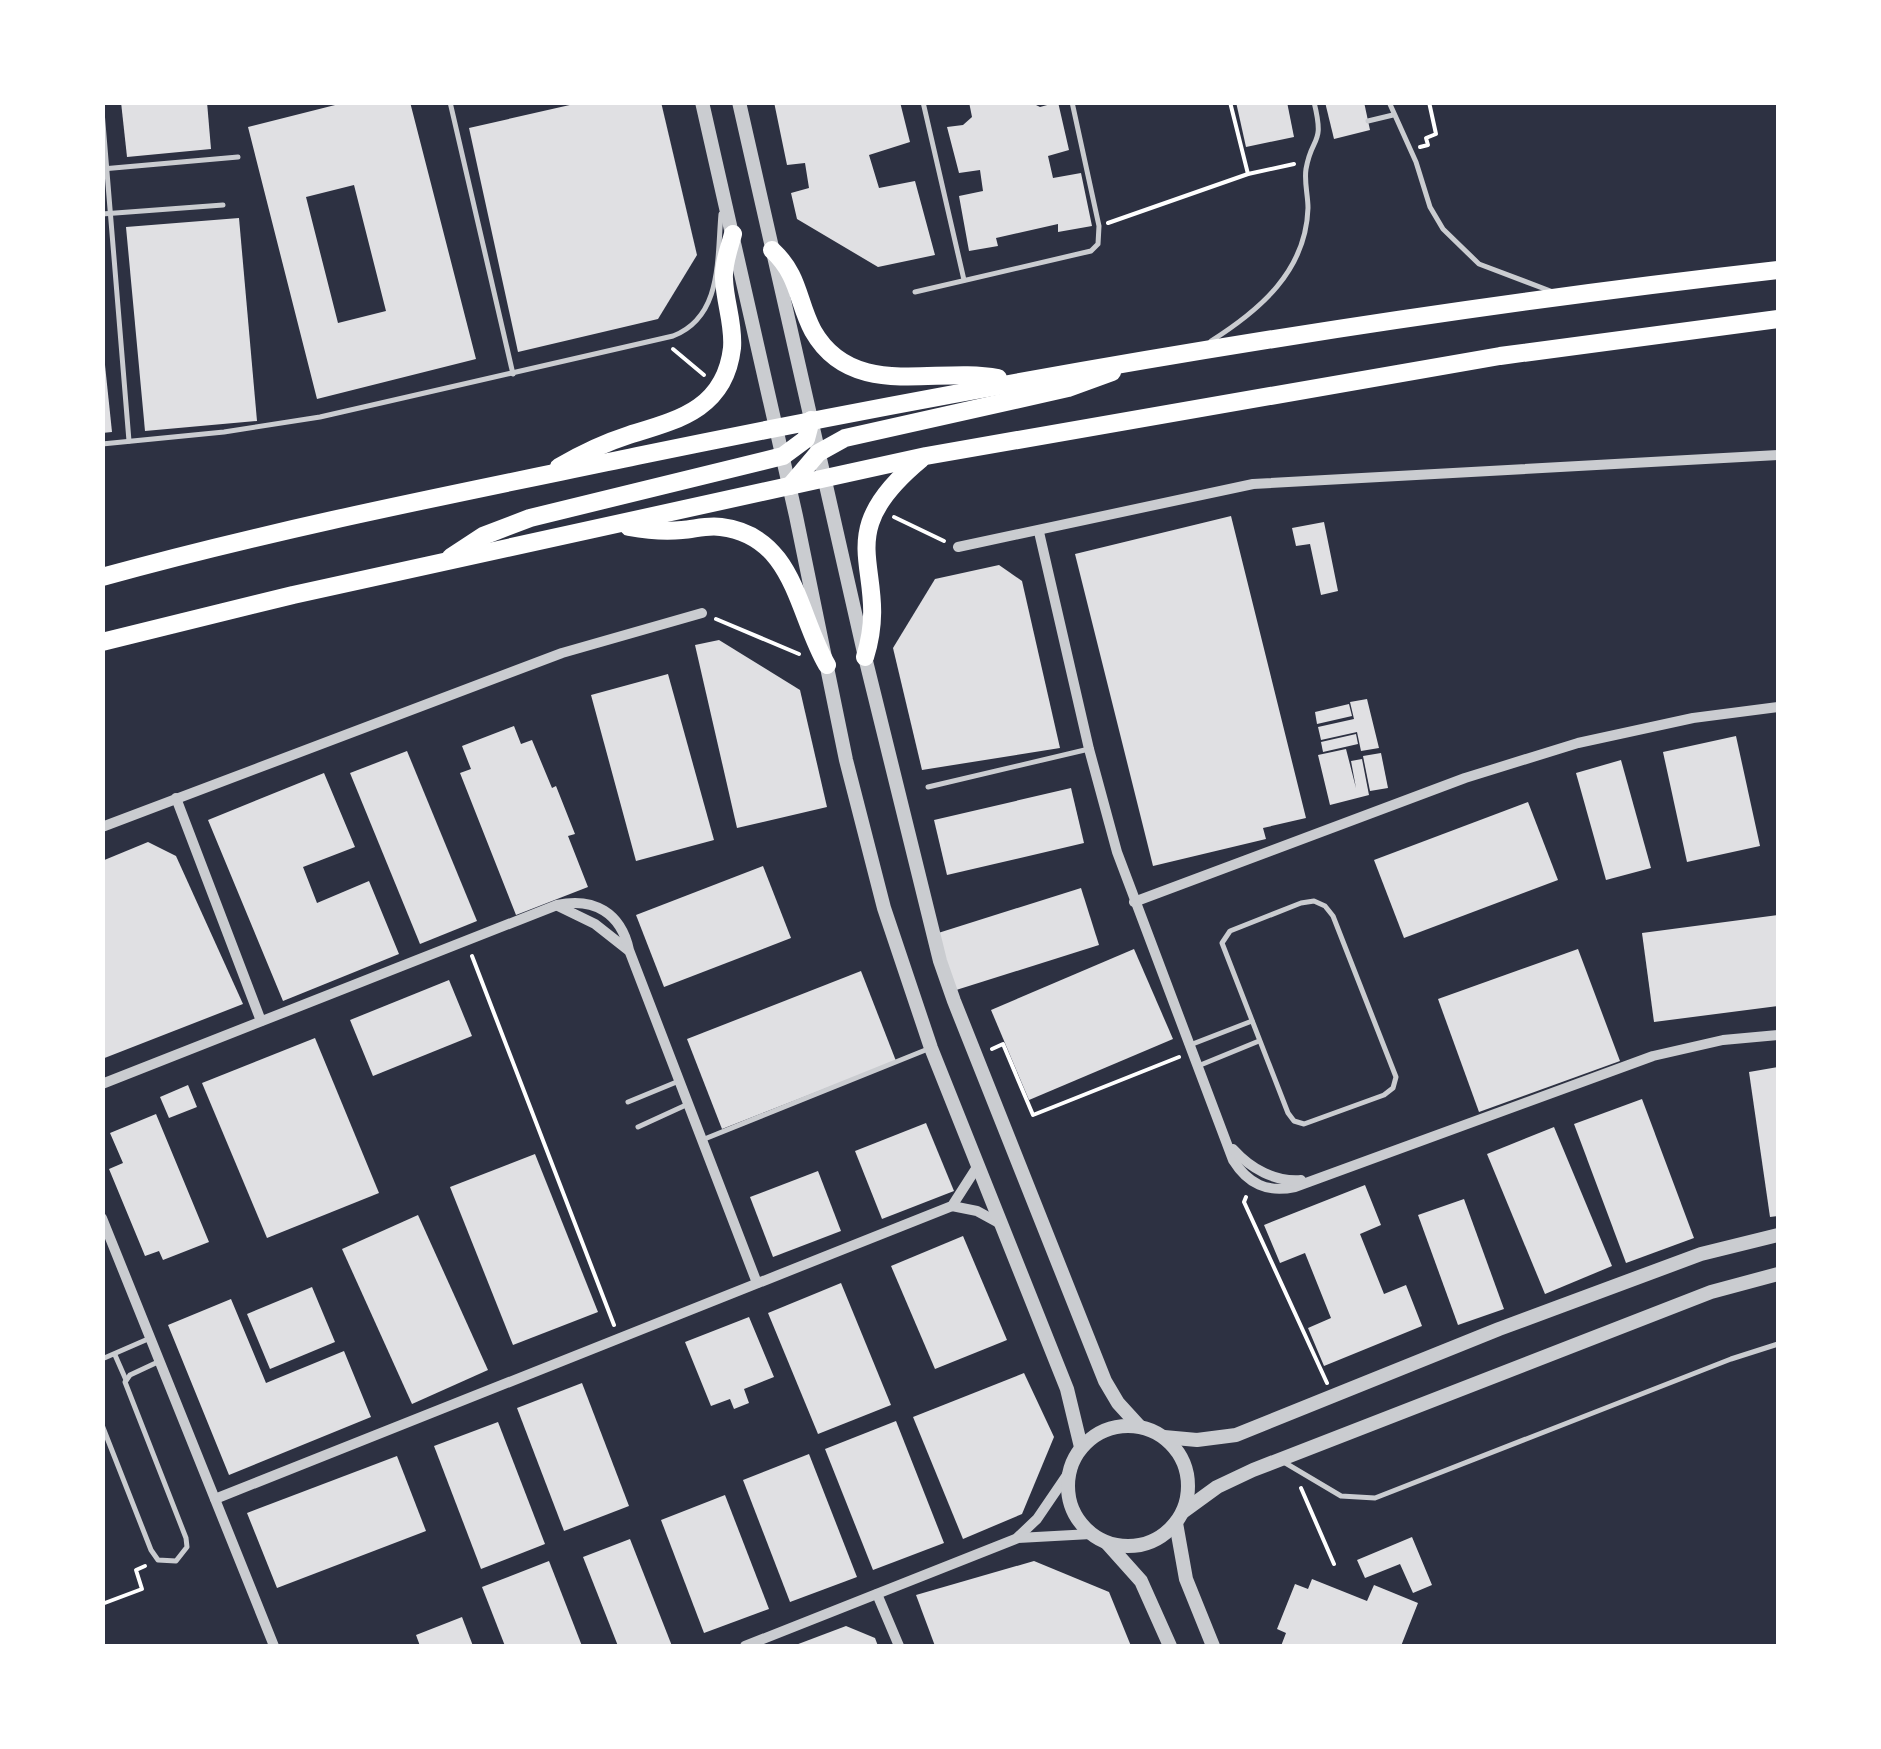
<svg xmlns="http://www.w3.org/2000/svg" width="1881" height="1749" viewBox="0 0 1881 1749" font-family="Cabin,sans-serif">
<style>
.building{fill:#e0e0e3;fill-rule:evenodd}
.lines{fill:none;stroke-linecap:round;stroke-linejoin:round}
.path{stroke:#fff;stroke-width:4}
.service{stroke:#caccd0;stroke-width:5}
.minor{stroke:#caccd0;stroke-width:10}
.tertiary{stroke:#caccd0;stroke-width:14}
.primary{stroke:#fff;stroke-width:18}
</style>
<rect width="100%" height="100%" fill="#2d3142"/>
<!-- building -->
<g class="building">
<polygon points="121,102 207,102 211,149 127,157"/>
<path d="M347 102H410L476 359 317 399 248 127ZM354 185 386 311 338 323 306 197Z"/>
<polygon points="583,102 661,102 697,255 658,319 518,352 469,128"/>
<polygon points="774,102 900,102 910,142 869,155 879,188 915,181 935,255 878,267 797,219 791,193 809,188 805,163 787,165"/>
<polygon points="969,102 1030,102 1040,107 1058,102 1069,150 1048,156 1053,178 1081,173 1092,226 1058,232 1058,224 996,238 998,246 969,251 959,196 983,191 980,170 959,173 947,127 963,125 972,117"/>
<polygon points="1236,102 1287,102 1294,137 1246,147"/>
<polygon points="1325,102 1364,102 1370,130 1334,139"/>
<polygon points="239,218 257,421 145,431 126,227"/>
<polygon points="102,365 105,365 112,432 102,433"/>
<polygon points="1231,516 1306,818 1263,828 1266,839 1153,866 1075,554"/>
<polygon points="1324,522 1338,591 1321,595 1310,544 1296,546 1292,528"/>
<polygon points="999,565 1022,581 1060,748 922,770 893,648 935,579"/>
<polygon points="719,640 800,690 827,807 737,828 695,645"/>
<polygon points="668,674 714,840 636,861 591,695"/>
<polygon points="1367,699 1379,748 1361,751 1357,732 1321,740 1318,727 1354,719 1350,702"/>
<polygon points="1349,704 1352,716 1317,724 1315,712"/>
<polygon points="514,726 521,744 532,740 552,788 556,786 575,834 568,836 588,887 516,915 460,773 471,769 462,746"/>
<polygon points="1356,734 1358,744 1323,752 1321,742"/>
<polygon points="1736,736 1760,846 1687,862 1663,752"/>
<polygon points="1346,749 1356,788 1351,761 1362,759 1369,795 1330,805 1318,755"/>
<polygon points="407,751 477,921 420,944 350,773"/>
<polygon points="1381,753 1388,788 1370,791 1363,756"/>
<polygon points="1621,760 1651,868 1606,880 1576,773"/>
<polygon points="324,773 355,847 303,867 317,903 369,881 399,954 283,1001 208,820"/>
<polygon points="1071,788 1084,843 947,875 934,820"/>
<polygon points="1528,802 1558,880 1404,938 1374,860"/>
<polygon points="148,842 176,856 243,1004 102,1059 102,861"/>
<polygon points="763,866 791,938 664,987 636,915"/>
<polygon points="1081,888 1099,945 953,991 935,934"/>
<polygon points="1778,915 1778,1006 1654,1022 1642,933"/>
<polygon points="1134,949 1173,1039 1029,1100 991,1010"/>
<polygon points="1578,949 1620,1061 1479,1112 1438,999"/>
<polygon points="861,971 896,1061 722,1129 687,1039"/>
<polygon points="449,980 472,1036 373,1076 350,1020"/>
<polygon points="315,1038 379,1193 267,1238 202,1083"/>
<polygon points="1778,1067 1778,1216 1770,1217 1749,1072"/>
<polygon points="188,1085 197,1107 169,1118 160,1097"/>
<polygon points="1642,1099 1694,1238 1626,1263 1574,1124"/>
<polygon points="156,1114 209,1242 163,1260 159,1251 145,1256 109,1169 123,1163 110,1133"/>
<polygon points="926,1123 954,1191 882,1219 855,1151"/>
<polygon points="1554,1127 1612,1266 1545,1294 1487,1154"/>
<polygon points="535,1154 598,1312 513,1345 450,1187"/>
<polygon points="818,1171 841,1231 773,1257 750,1197"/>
<polygon points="1365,1185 1381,1225 1360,1234 1384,1294 1406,1285 1422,1326 1324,1366 1308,1328 1331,1318 1305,1253 1280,1263 1264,1225"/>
<polygon points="1464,1199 1504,1309 1458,1325 1418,1215"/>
<polygon points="418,1215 488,1370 412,1404 342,1249"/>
<polygon points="963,1236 1007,1340 935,1369 891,1266"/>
<polygon points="841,1283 891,1405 818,1434 768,1313"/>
<polygon points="312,1287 335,1342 270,1369 247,1314"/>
<polygon points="231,1299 266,1383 344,1351 371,1417 229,1475 168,1325"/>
<polygon points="749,1317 774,1377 744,1389 749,1403 734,1409 730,1399 711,1406 685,1342"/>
<polygon points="1024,1373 1054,1437 1022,1514 963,1539 913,1417"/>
<polygon points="582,1383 629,1506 564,1531 517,1408"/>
<polygon points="896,1421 944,1543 873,1570 825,1449"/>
<polygon points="498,1422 545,1544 481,1569 434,1446"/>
<polygon points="809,1454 857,1577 790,1602 743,1480"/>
<polygon points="397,1456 426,1531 277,1588 247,1513"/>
<polygon points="725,1495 769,1609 704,1633 661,1520"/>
<polygon points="1412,1537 1432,1585 1413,1593 1400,1564 1365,1578 1357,1560"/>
<polygon points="630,1539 672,1646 618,1646 583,1557"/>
<polygon points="549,1561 582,1646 505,1646 482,1587"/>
<polygon points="1034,1561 1109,1592 1131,1646 935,1646 916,1595"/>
<polygon points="1312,1579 1367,1601 1374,1585 1418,1603 1401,1646 1281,1646 1286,1633 1277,1629 1295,1584 1308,1589"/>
<polygon points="462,1617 473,1646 420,1646 416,1635"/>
<polygon points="846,1626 875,1638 878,1646 793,1646"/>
</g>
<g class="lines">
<!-- path -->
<g class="path">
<polyline points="1230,102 1248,174"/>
<polyline points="1420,147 1428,145 1426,138 1436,134 1429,102"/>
<polyline points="1108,223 1248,174 1294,164"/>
<polyline points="673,349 704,375"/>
<polyline points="894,517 944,541"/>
<polyline points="716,619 799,654"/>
<polyline points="472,956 614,1325"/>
<polyline points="992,1049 1003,1044 1033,1115 1179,1057"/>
<polyline points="1246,1197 1244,1202 1327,1383"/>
<polyline points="1301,1488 1334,1564"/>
<polyline points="102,1604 142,1589 136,1570 145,1566"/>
</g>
<!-- service -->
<g class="service">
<polyline points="450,102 513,374"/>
<polyline points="923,102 964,280"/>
<polyline points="1389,102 1416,162 1430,207 1443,229 1479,264 1553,292"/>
<polyline points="1675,102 1680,102"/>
<polyline points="102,111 129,441"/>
<polyline points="1368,121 1393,115"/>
<polyline points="102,169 238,157"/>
<polyline points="102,214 223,205"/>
<polyline points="915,292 1091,251 1098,244 1099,226 1072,102"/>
<path d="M1211 341C1260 310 1306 271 1308 208 1308 195 1304 182 1306 169 1312 134 1325 147 1314 102"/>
<path d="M102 444 224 432 320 417 673 336C722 317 717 260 721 214"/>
<polyline points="928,787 1089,749"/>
<polygon points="1314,901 1325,906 1333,916 1396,1077 1393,1088 1384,1095 1304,1124 1294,1121 1288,1113 1222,943 1230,931 1301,903"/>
<polyline points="1190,1045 1252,1021"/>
<polyline points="1198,1066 1259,1041"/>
<polyline points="628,1102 679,1081"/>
<polyline points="638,1127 686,1105"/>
<polyline points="702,1140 928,1049"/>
<polyline points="115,1355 126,1380"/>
<polyline points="102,1359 148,1339"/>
<polyline points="102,1425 151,1550 158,1560 176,1561 187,1547 186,1538 125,1382 130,1375 160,1361"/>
<polyline points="1282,1461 1341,1496 1375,1498 1731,1359 1778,1344"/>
</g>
<!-- minor -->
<g class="minor">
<path d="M1039 532 1089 749 1117 852 1233 1160C1248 1184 1267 1193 1295 1187L1653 1056 1723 1040 1778 1035"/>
<polyline points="958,547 1253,484 1778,455"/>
<polyline points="176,798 261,1021"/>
<polyline points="102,827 562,653 702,613"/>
<polyline points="1134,902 1465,778 1578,743 1693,718 1778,707"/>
<polyline points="558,906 595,924 628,950"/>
<path d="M102 1084 557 905C594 897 621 913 629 950L757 1283"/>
<path d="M1233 1149C1251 1169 1275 1182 1301 1180"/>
<polyline points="952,1206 977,1211 999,1223"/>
<polyline points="102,1218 274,1646"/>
<polyline points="215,1499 952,1206 977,1167"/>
<polyline points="1018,1537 1037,1519 1069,1472"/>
<polyline points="877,1594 899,1646"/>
<polyline points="745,1646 1018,1538 1091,1534"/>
</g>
<!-- tertiary -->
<g class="tertiary">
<polyline points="702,102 796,516 846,760 884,908 931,1048 1067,1389 1081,1447"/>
<polyline points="739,102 865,657 940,961 954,1001 1105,1381 1118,1403 1139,1426"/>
<circle cx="1128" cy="1486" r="60"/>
<polyline points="1164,1437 1197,1440 1236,1435 1499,1329 1701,1254 1778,1235"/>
<polyline points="1184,1511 1217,1487 1253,1470 1711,1292 1778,1274"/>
<polyline points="1176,1523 1186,1579 1213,1646"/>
<polyline points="1107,1543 1141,1581 1170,1646"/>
</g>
<!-- primary -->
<g class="primary">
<path d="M772 250C800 276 797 301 813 331 853 401 935 366 998 378"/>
<path d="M559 467C581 454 604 443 629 435 678 420 725 409 732 348 734 324 725 303 724 279 723 264 729 249 733 234"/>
<polyline points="790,486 818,453 845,438 1068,388 1112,372"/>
<path d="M629 527C646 530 664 532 682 530 695 529 707 525 721 527 795 536 797 614 827 665"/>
<polyline points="451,557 483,536 530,518 783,456 806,439 811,420"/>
<path d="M102 577C279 528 459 493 637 456 1015 378 1395 313 1778 270"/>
<polyline points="102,642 293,595 926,456 1500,356 1778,319"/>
<path d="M865 657C893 568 823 540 921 459"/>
</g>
</g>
<!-- border -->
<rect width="1881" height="1749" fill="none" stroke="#ffffff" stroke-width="210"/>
</svg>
